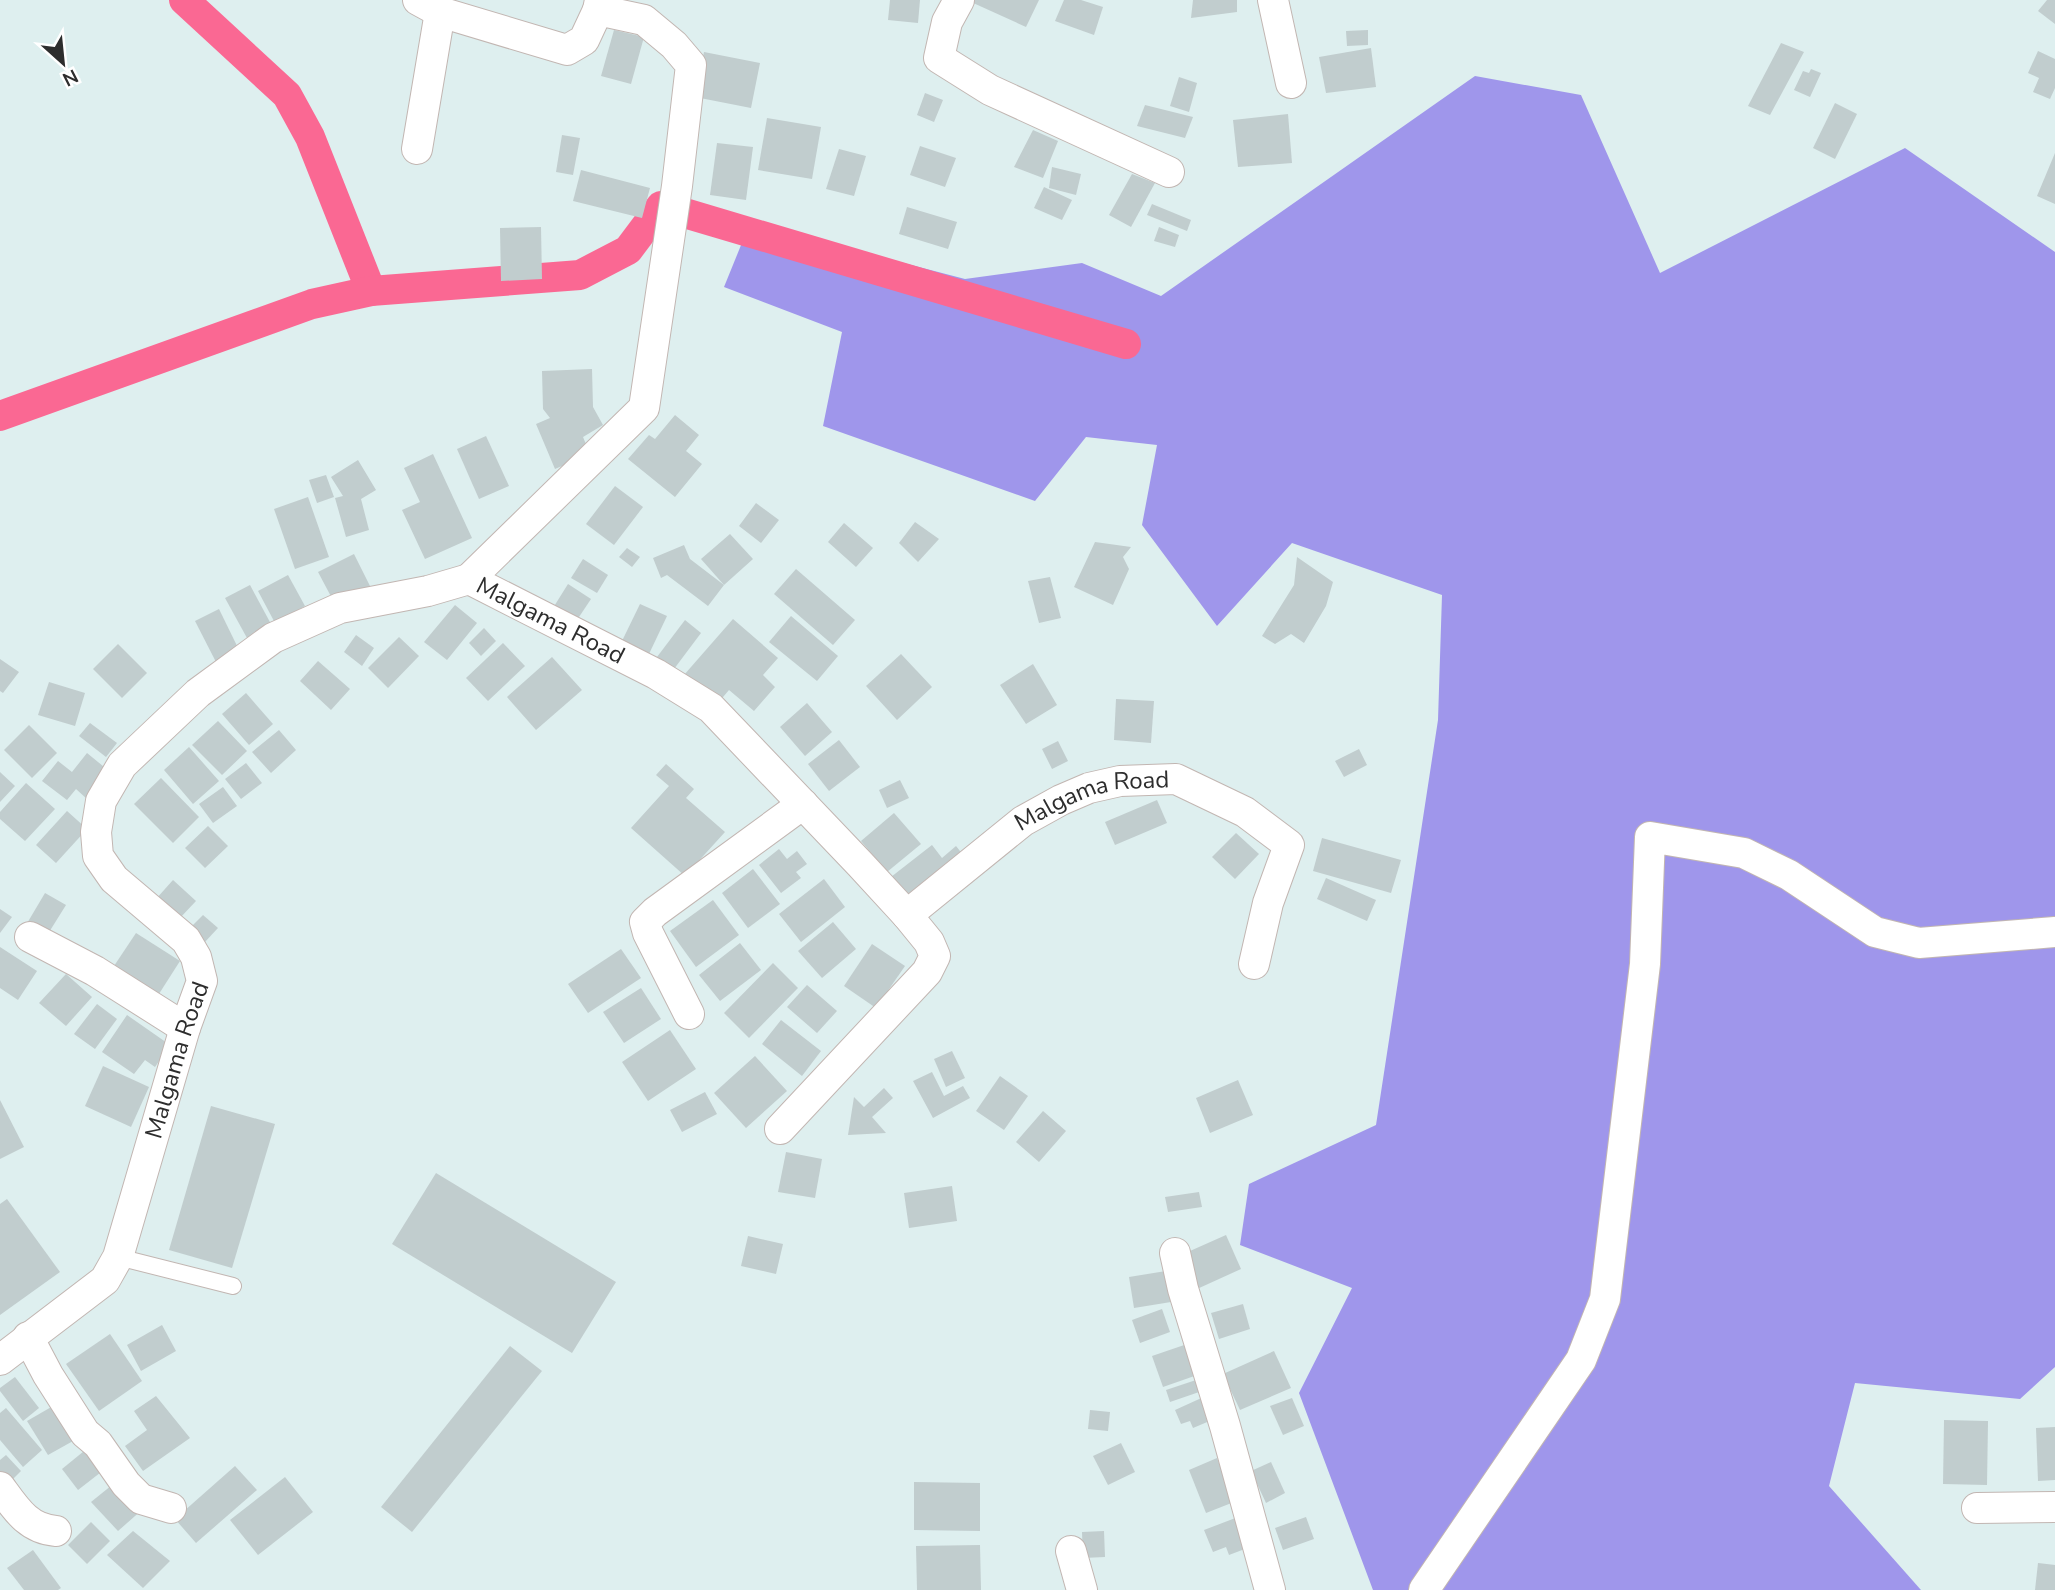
<svg xmlns="http://www.w3.org/2000/svg" width="2055" height="1590" viewBox="0 0 2055 1590" font-family="'Nunito Sans',sans-serif">
<style>
.green{fill:#9f96eb}
.lines{fill:none;stroke-linecap:round;stroke-linejoin:round}
.canal{stroke:#fa6893;stroke-width:30}
.building{fill:#c1cdce}
.service-casing{stroke:#c2b6b2;stroke-width:18}
.minor-casing{stroke:#c2b6b2;stroke-width:32}
.service{stroke:#fff;stroke-width:16}
.minor{stroke:#fff;stroke-width:30}
.labels{text-anchor:middle;stroke-width:5;stroke-linejoin:round;paint-order:stroke}
.street-label{font-size:24px;fill:#2d2d2d;stroke:#fff}
</style>
<rect width="100%" height="100%" fill="#deefef"/>
<!-- green -->
<polygon class="green" points="1475,76 1581,95 1660,273 1905,148 2055,252 2055,1367 2020,1399 1855,1383 1829,1486 1921,1590 1373,1590 1299,1393 1352,1288 1240,1245 1249,1184 1376,1125 1438,720 1442,595 1292,543 1217,626 1142,525 1157,445 1086,437 1035,501 823,426 842,332 724,287 750,223 965,279 1082,263 1161,296"/>
<g class="lines">
<!-- canal -->
<g class="canal">
<polyline points="184,0 287,95 310,137 371,291"/>
<polyline points="0,416 312,304 371,291 580,275 628,250 661,206 1126,344"/>
</g>
</g>
<!-- building -->
<g class="building">
<polygon points="890,0 920,0 918,23 888,20"/>
<polygon points="973,0 1039,0 1026,27 971,2"/>
<polygon points="1064,0 1081,0 1103,7 1094,35 1055,21"/>
<polygon points="1193,0 1237,0 1237,12 1191,18"/>
<polygon points="2047,0 2055,0 2055,24 2038,11"/>
<polygon points="614,30 644,37 631,84 601,76"/>
<polygon points="1368,30 1368,45 1347,46 1346,31"/>
<polygon points="1781,43 1804,52 1770,115 1748,106"/>
<polygon points="1371,48 1376,87 1326,93 1319,57"/>
<polygon points="2038,51 2055,59 2055,88 2050,99 2033,92 2039,78 2028,73"/>
<polygon points="704,52 760,63 751,108 695,97"/>
<polygon points="1811,69 1821,73 1810,97 1794,90 1803,71 1809,73"/>
<polygon points="1179,77 1197,83 1189,112 1170,106"/>
<polygon points="925,93 943,100 934,122 917,115"/>
<polygon points="1835,103 1857,114 1835,159 1813,148"/>
<polygon points="1145,105 1193,117 1185,138 1137,126"/>
<polygon points="1288,114 1292,163 1238,167 1233,120"/>
<polygon points="767,118 821,127 812,179 758,170"/>
<polygon points="1033,130 1058,141 1043,178 1014,167"/>
<polygon points="562,135 580,138 573,175 556,172"/>
<polygon points="717,143 753,147 746,200 710,195"/>
<polygon points="920,146 956,158 945,187 910,175"/>
<polygon points="839,149 866,156 854,196 826,189"/>
<polygon points="2055,153 2055,204 2037,196"/>
<polygon points="1052,167 1081,174 1076,195 1049,188"/>
<polygon points="581,170 650,188 642,218 573,201"/>
<polygon points="1132,174 1155,183 1131,227 1109,215"/>
<polygon points="1044,187 1072,200 1062,220 1034,208"/>
<polygon points="1152,204 1191,220 1187,231 1147,215"/>
<polygon points="907,207 957,222 948,249 899,234"/>
<polygon points="541,227 542,279 501,281 500,228"/>
<polygon points="1159,227 1179,235 1175,247 1154,241"/>
<polygon points="592,369 593,407 603,425 583,437 590,454 555,469 536,424 550,418 543,409 542,371"/>
<polygon points="675,415 699,435 686,451 702,464 675,497 628,459 649,435 655,439"/>
<polygon points="486,436 509,486 479,499 457,449"/>
<polygon points="433,454 472,538 425,559 402,510 420,502 404,468"/>
<polygon points="358,460 376,490 361,499 369,530 346,537 335,498 343,496 331,477"/>
<polygon points="326,475 334,497 317,503 309,480"/>
<polygon points="615,486 643,507 614,545 586,524"/>
<polygon points="308,497 329,557 295,569 274,509"/>
<polygon points="756,503 779,520 761,543 739,526"/>
<polygon points="915,522 939,539 918,562 899,543"/>
<polygon points="844,523 873,548 856,567 828,542"/>
<polygon points="730,534 753,559 724,585 701,559"/>
<polygon points="1095,542 1131,547 1123,557 1129,569 1113,605 1074,587"/>
<polygon points="684,545 690,559 724,585 708,606 667,575 661,578 653,558"/>
<polygon points="627,548 640,557 632,567 619,557"/>
<polygon points="354,554 370,586 335,604 318,572"/>
<polygon points="1297,557 1333,582 1326,606 1304,643 1291,634 1275,644 1262,636 1294,585"/>
<polygon points="583,559 608,575 597,593 571,578"/>
<polygon points="796,569 855,620 833,645 774,594"/>
<polygon points="288,575 305,606 275,623 258,591"/>
<polygon points="1050,577 1061,618 1039,623 1028,581"/>
<polygon points="568,584 591,599 575,623 553,608"/>
<polygon points="250,585 271,624 247,638 225,598"/>
<polygon points="640,604 667,616 649,654 622,641"/>
<polygon points="455,605 477,623 447,660 424,642"/>
<polygon points="219,609 240,652 217,664 195,621"/>
<polygon points="791,616 838,656 817,681 769,642"/>
<polygon points="733,619 778,658 763,675 775,687 754,711 729,690 718,703 684,675"/>
<polygon points="685,620 701,633 674,669 657,657"/>
<polygon points="484,628 496,641 481,656 469,643"/>
<polygon points="356,635 374,648 362,666 344,652"/>
<polygon points="399,637 419,656 388,688 368,668"/>
<polygon points="503,643 525,666 488,701 466,678"/>
<polygon points="118,644 147,673 122,698 93,669"/>
<polygon points="901,654 932,687 897,720 866,686"/>
<polygon points="552,657 582,690 536,730 507,697"/>
<polygon points="0,659 19,672 3,693 0,691"/>
<polygon points="318,661 350,689 331,710 300,681"/>
<polygon points="1033,664 1057,705 1026,724 1000,685"/>
<polygon points="49,682 85,693 75,726 38,715"/>
<polygon points="246,693 273,724 249,745 222,714"/>
<polygon points="1116,699 1154,701 1151,743 1114,740"/>
<polygon points="807,703 832,732 805,756 780,727"/>
<polygon points="218,721 247,751 222,775 192,745"/>
<polygon points="90,723 117,743 106,757 79,736"/>
<polygon points="29,725 57,753 32,778 4,750"/>
<polygon points="279,730 296,750 271,773 252,752"/>
<polygon points="839,740 860,767 829,791 808,764"/>
<polygon points="1058,741 1068,761 1052,769 1042,749"/>
<polygon points="189,747 219,781 193,804 164,770"/>
<polygon points="1359,749 1367,765 1344,777 1335,761"/>
<polygon points="87,753 109,771 87,799 76,789 67,800 42,781 58,761 72,772"/>
<polygon points="246,763 262,783 241,799 225,779"/>
<polygon points="666,764 694,789 686,798 725,832 685,876 631,828 669,786 656,775"/>
<polygon points="0,772 15,786 0,802"/>
<polygon points="161,778 199,817 173,843 134,804"/>
<polygon points="900,780 909,798 887,808 879,790"/>
<polygon points="26,783 55,809 25,841 0,819 0,812"/>
<polygon points="223,787 237,806 213,823 199,804"/>
<polygon points="1157,800 1167,823 1115,845 1105,822"/>
<polygon points="67,811 87,829 56,863 36,845"/>
<polygon points="894,813 921,844 887,872 861,841"/>
<polygon points="208,826 228,846 205,868 185,848"/>
<polygon points="1236,833 1259,854 1235,879 1212,857"/>
<polygon points="1322,838 1401,860 1391,893 1313,871"/>
<polygon points="932,845 942,858 956,846 968,861 914,905 891,877"/>
<polygon points="779,849 787,859 797,851 807,864 796,872 801,878 781,893 759,865"/>
<polygon points="753,869 780,904 748,928 722,893"/>
<polygon points="1326,878 1376,900 1367,921 1317,899"/>
<polygon points="824,879 845,907 801,942 779,914"/>
<polygon points="173,880 196,901 179,919 156,899"/>
<polygon points="45,893 66,905 46,937 26,925"/>
<polygon points="713,900 739,935 696,967 670,931"/>
<polygon points="0,909 12,917 0,933"/>
<polygon points="203,915 218,928 204,943 189,929"/>
<polygon points="833,922 856,949 822,978 798,951"/>
<polygon points="136,933 180,961 157,997 112,969"/>
<polygon points="740,943 761,970 720,1001 699,975"/>
<polygon points="872,944 905,966 876,1008 844,986"/>
<polygon points="0,947 37,971 18,1000 0,988"/>
<polygon points="621,949 641,978 588,1013 568,984"/>
<polygon points="773,963 798,988 749,1038 724,1013"/>
<polygon points="66,974 92,997 66,1026 39,1003"/>
<polygon points="807,985 837,1011 817,1033 787,1007"/>
<polygon points="641,988 661,1019 624,1043 603,1012"/>
<polygon points="97,1004 117,1019 95,1049 74,1034"/>
<polygon points="127,1015 170,1045 155,1067 145,1060 134,1074 102,1052"/>
<polygon points="781,1020 821,1051 802,1076 762,1044"/>
<polygon points="670,1030 696,1069 648,1101 622,1062"/>
<polygon points="952,1051 965,1078 946,1087 934,1059"/>
<polygon points="755,1056 787,1091 746,1128 714,1093"/>
<polygon points="103,1066 149,1087 131,1127 85,1106"/>
<polygon points="932,1072 944,1096 963,1086 970,1098 933,1118 913,1081"/>
<polygon points="1000,1076 1028,1096 1004,1130 976,1111"/>
<polygon points="1238,1080 1253,1115 1210,1133 1196,1098"/>
<polygon points="884,1088 893,1098 872,1117 886,1133 848,1135 854,1097 864,1107"/>
<polygon points="705,1092 717,1114 682,1132 670,1110"/>
<polygon points="0,1100 24,1147 0,1159"/>
<polygon points="211,1106 275,1124 232,1268 169,1250"/>
<polygon points="1043,1111 1066,1131 1039,1162 1016,1142"/>
<polygon points="786,1152 822,1159 815,1198 778,1192"/>
<polygon points="436,1173 616,1282 572,1353 392,1244"/>
<polygon points="952,1186 957,1221 909,1228 904,1193"/>
<polygon points="1199,1192 1202,1207 1168,1212 1165,1197"/>
<polygon points="7,1199 60,1272 0,1315 0,1204"/>
<polygon points="1226,1235 1241,1269 1197,1289 1181,1255"/>
<polygon points="748,1236 783,1244 776,1274 741,1266"/>
<polygon points="1166,1271 1171,1302 1134,1308 1129,1277"/>
<polygon points="1243,1304 1250,1329 1219,1339 1211,1313"/>
<polygon points="1162,1309 1170,1332 1140,1343 1132,1320"/>
<polygon points="162,1325 176,1351 141,1371 127,1345"/>
<polygon points="110,1334 142,1381 99,1411 66,1364"/>
<polygon points="1193,1342 1203,1373 1163,1387 1152,1356"/>
<polygon points="510,1346 542,1371 412,1532 381,1507"/>
<polygon points="1274,1351 1291,1388 1240,1410 1223,1374"/>
<polygon points="15,1377 39,1408 23,1421 0,1391 0,1388"/>
<polygon points="1202,1378 1205,1390 1170,1402 1166,1390"/>
<polygon points="1208,1395 1212,1420 1193,1428 1190,1421 1181,1424 1175,1410"/>
<polygon points="156,1396 190,1438 143,1471 125,1446 147,1430 134,1411"/>
<polygon points="1292,1398 1304,1426 1283,1435 1270,1406"/>
<polygon points="60,1402 82,1436 48,1455 27,1421"/>
<polygon points="6,1408 42,1450 23,1467 0,1440 0,1413"/>
<polygon points="1090,1410 1110,1412 1108,1431 1088,1429"/>
<polygon points="1944,1420 1988,1421 1987,1485 1943,1484"/>
<polygon points="2055,1427 2055,1480 2038,1481 2036,1428"/>
<polygon points="1121,1443 1135,1472 1108,1485 1093,1456"/>
<polygon points="89,1447 105,1469 78,1490 62,1469"/>
<polygon points="6,1455 21,1471 6,1486 0,1480 0,1460"/>
<polygon points="1217,1458 1234,1502 1206,1513 1189,1470"/>
<polygon points="1271,1462 1285,1493 1266,1503 1251,1471"/>
<polygon points="235,1466 257,1490 196,1543 175,1519"/>
<polygon points="285,1477 313,1512 258,1555 230,1520"/>
<polygon points="117,1481 143,1509 118,1531 91,1502"/>
<polygon points="914,1482 980,1483 980,1531 914,1530"/>
<polygon points="1238,1517 1250,1547 1229,1555 1226,1547 1213,1552 1204,1530"/>
<polygon points="1306,1517 1314,1539 1283,1550 1275,1528"/>
<polygon points="91,1522 110,1541 87,1564 68,1545"/>
<polygon points="133,1531 170,1561 143,1588 107,1555"/>
<polygon points="1104,1531 1105,1557 1083,1558 1082,1532"/>
<polygon points="980,1545 981,1590 917,1590 916,1546"/>
<polygon points="33,1550 61,1588 58,1590 24,1590 7,1568"/>
<polygon points="2038,1563 2055,1565 2055,1590 2035,1590"/>
</g>
<g class="lines">
<!-- service casing -->
<g class="service-casing">
<polyline id="service" points="118,1257 233,1286"/>
</g>
<!-- minor casing -->
<g class="minor-casing">
<g id="minor">
<polyline points="418,0 440,12 567,50 584,40 598,10"/>
<polyline points="959,0 947,22 939,58 990,90 1169,172"/>
<polyline points="1273,0 1291,83"/>
<polyline points="417,149 440,12"/>
<polyline points="469,579 644,408 677,186 691,65 674,45 644,20 598,10 600,0"/>
<polyline points="30,937 95,971 185,1028"/>
<polyline points="689,1014 648,933 645,922 655,912 803,804"/>
<polyline points="780,1129 927,972 935,956 929,942 907,915"/>
<polyline points="1175,1253 1183,1289 1225,1426 1270,1590"/>
<polyline points="28,1337 48,1375 85,1433 98,1444 126,1484 141,1499 171,1508"/>
<path id="s1" d="M0 1360 105 1280 118 1257 185 1028 202 981 196 957 186 940 114 879 98 856 96 832 101 801 122 765 198 693 273 638 340 608 428 591 469 579 656 674 711 708 860 864 907 915 1023 821 1061 800 1089 788 1120 781 1176 779 1245 812 1289 845 1268 903 1254 964"/>
<path d="M0 1487C16 1509 28 1529 56 1531"/>
<polyline points="1977,1508 2055,1507"/>
<polyline points="1071,1551 1082,1590"/>
<polyline points="1424,1590 1581,1360 1605,1299 1645,964 1650,837 1744,853 1789,875 1875,932 1919,943 2055,932"/>
</g>
</g>
<!-- service -->
<use href="#service" class="service"/>
<!-- minor -->
<use href="#minor" class="minor"/>
</g>
<g class="labels">
<!-- street labels -->
<g class="street-label">
<text dy="8" stroke="none"><textPath href="#s1" startOffset="1206">Malgama Road</textPath></text>
<text dy="8" stroke="none"><textPath href="#s1" startOffset="1897">Malgama Road</textPath></text>
<text dy="8" stroke="none"><textPath href="#s1" startOffset="364">Malgama Road</textPath></text>
</g>
</g>
<!-- north arrow -->
<g transform="translate(63 63) rotate(153)" stroke="#ffffff" stroke-width="5" paint-order="stroke">
<path d="M0-5L12 26L0 18L-12 26Z" fill="#2d2d2d"/>
<text y="-10" font-size="19" font-weight="bold" text-anchor="middle" fill="#2d2d2d">N</text>
</g>
</svg>
